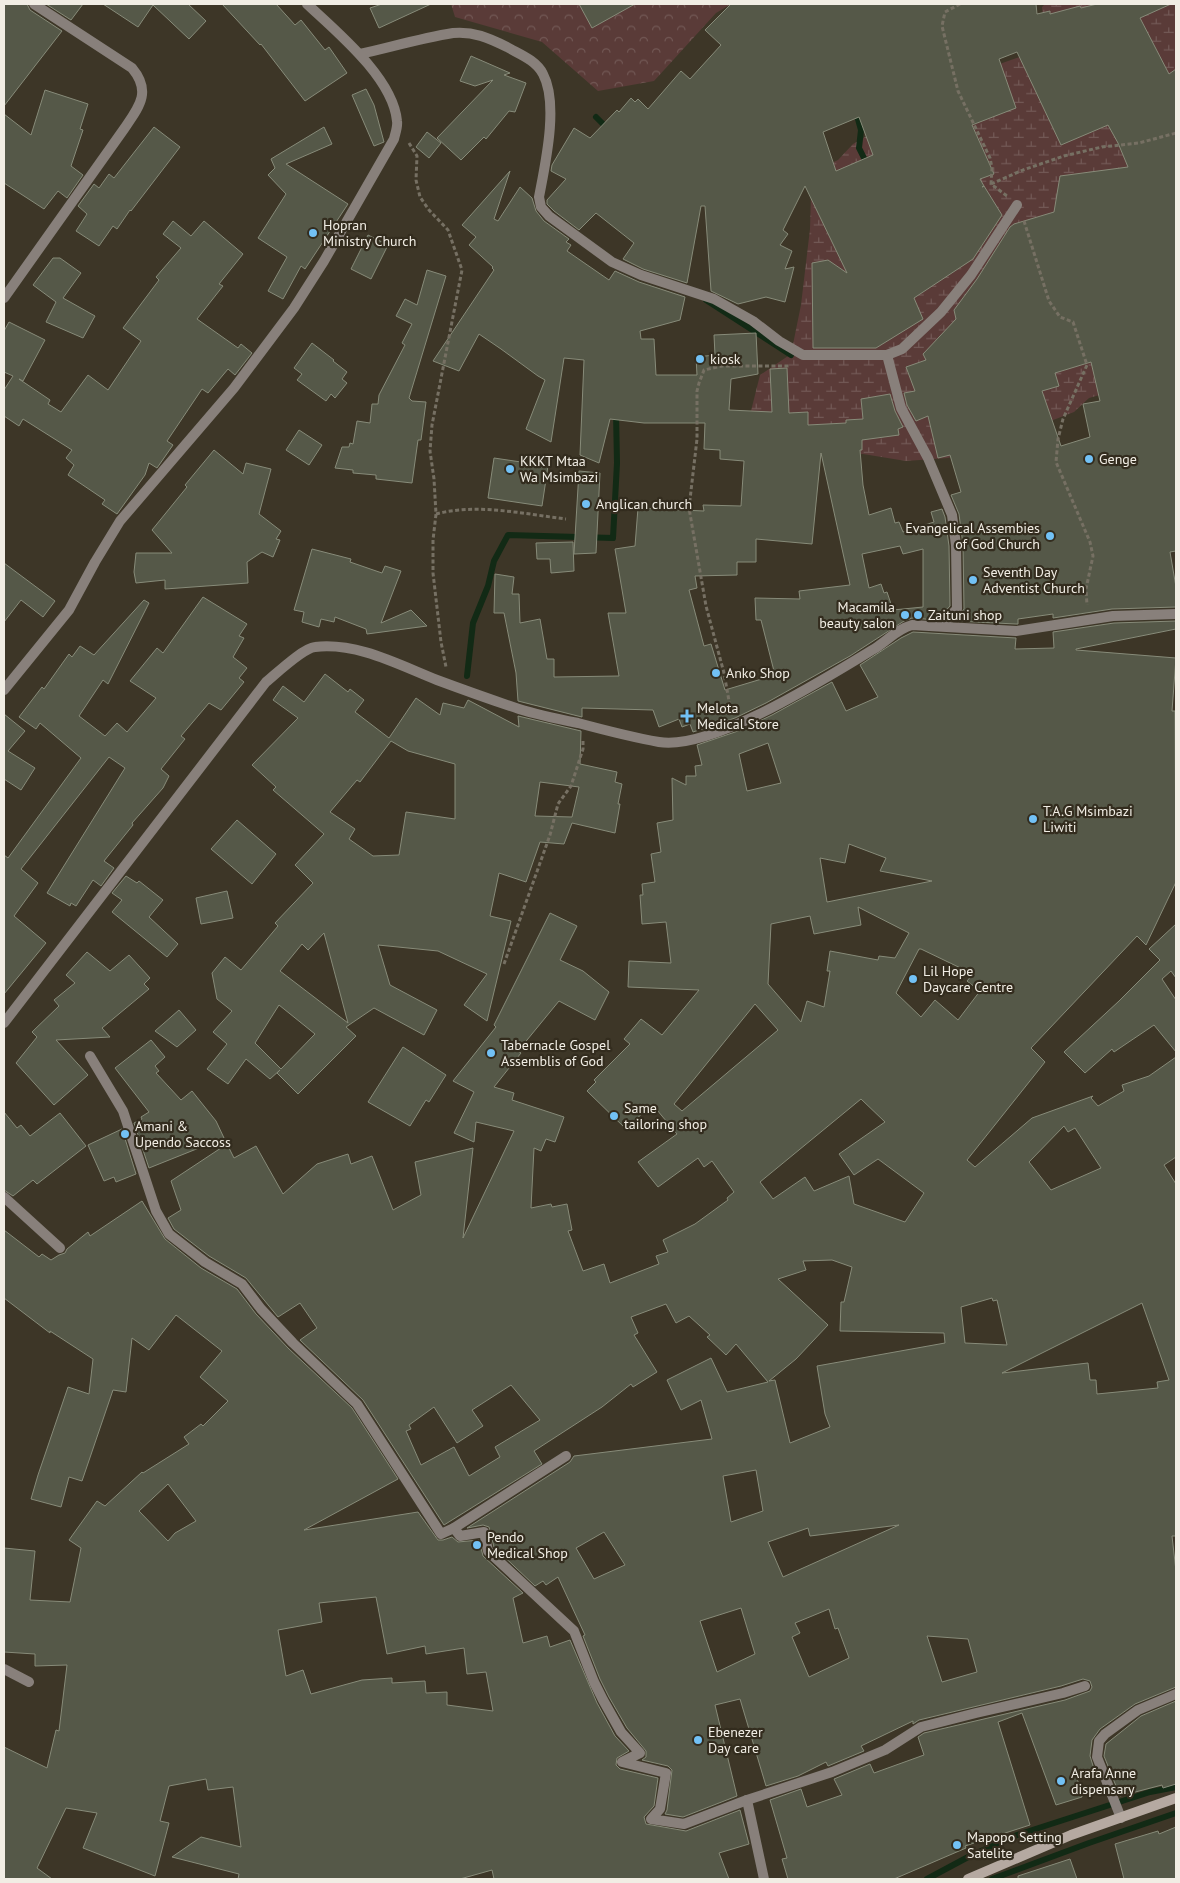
<svg xmlns="http://www.w3.org/2000/svg" width="1180" height="1883" viewBox="0 0 1180 1883" font-family="'PT Sans',sans-serif">
<style>
.wetland{fill:url(#wetland-marsh)}
.park{fill:url(#park-crowns)}
.lines{fill:none;stroke-linecap:round;stroke-linejoin:round}
.stream{stroke:#122a15;stroke-width:6}
.building{fill:#555848;stroke:#878b79;fill-rule:evenodd}
.path{stroke:#767063;stroke-width:3;stroke-dasharray:4 2.5;stroke-linecap:butt}
.street{stroke:#88807b;stroke-width:10}
.secondary{stroke:#b5a9a1;stroke-width:10}
.poi-dot{fill:#72c1f5;stroke:#332c1e;stroke-width:2}
.labels{text-anchor:middle;stroke-width:4.5;stroke-linejoin:round;paint-order:stroke}
.poi-label{font-size:14px;fill:#f1ede4;stroke:#332c1e;text-anchor:start}
</style>
<defs>
<pattern id="wetland-marsh" width="20" height="14" patternUnits="userSpaceOnUse" patternTransform="scale(1.25)"><rect width="20" height="14" fill="#5a3b38"/><path d="M1 5h8M5 5V1M11 12h8M15 12V8" fill="none" stroke="#725855"/></pattern>
<pattern id="park-crowns" width="20" height="18" patternUnits="userSpaceOnUse" patternTransform="scale(1.25)"><rect width="20" height="18" fill="#5a3b38"/><path d="M2 6a3 3 0 1 1 6 0M12 15a3 3 0 1 1 6 0" fill="none" stroke="#725855"/></pattern>
</defs>
<rect width="100%" height="100%" fill="#3d3627"/>
<!-- wetland -->
<polygon class="wetland" points="1045,4 1176,4 1176,385 1142,383 1089,398 1074,412 996,442 948,458 906,461 863,454 803,457 751,411 760,375 791,354 801,305 810,229 811,196 817,170 838,160 853,144 977,72 1045,48 1042,7"/>
<!-- park -->
<polygon class="park" points="451,4 731,4 716,13 654,81 598,91 542,42 455,17"/>
<g class="lines">
<!-- stream -->
<g class="stream">
<polyline points="856,112 861,130 859,148 868,166"/>
<polyline points="596,117 609,130"/>
<polyline points="706,300 791,355"/>
<polyline points="467,676 473,623 488,586 494,561 508,535 613,538 617,463 616,412"/>
<polyline points="927,1879 970,1856 1017,1835 1150,1792 1176,1787"/>
<polyline points="992,1879 1089,1843 1176,1813"/>
</g>
</g>
<!-- building -->
<g class="building">
<polygon points="4,4 27,4 30,10 62,31 4,106"/>
<polygon points="46,4 83,4 71,20"/>
<polygon points="103,4 188,4 206,21 189,39 153,5 138,27"/>
<polygon points="222,4 276,4 295,25 301,20 325,50 329,47 347,73 305,101 261,44 260,45"/>
<polygon points="382,4 431,4 379,28 370,8"/>
<polygon points="579,4 635,4 592,28"/>
<path d="M731 4H1036L1037 14 1050 11V14L1080 6 1081 8 1097 4H1171L1140 18 1169 74 1176 69V551L1170 552 1176 587V607L1112 609 1053 618V614L1018 619V624H1016L955 621 964 609 963 545 959 514 951 495 961 492 950 455 938 458 928 416 916 421 907 405 904 393 915 391 906 367 926 360 923 354 956 319 954 310 977 279 1010 227 1014 224 1054 212 1060 176 1128 167 1118 143 1108 125 1061 145 1017 52 999 59 1016 108 972 125 994 174 980 179 984 186 982 187 984 186 1002 215 973 259 914 298 923 319 876 348H813L812 263 828 260 847 273 805 186 783 230 788 234 780 245 792 251 785 269 794 267 785 302 766 297 738 304 711 291 705 206H701L687 283 643 269 623 259 634 243 596 213 579 230 554 211 547 204V200L566 179 551 171 552 165 574 128 590 138 617 110 619 112 631 98 635 102 638 99 648 109 681 71 690 79 721 45 705 30ZM859 117 873 155 836 171 823 132ZM1091 362 1100 401 1083 404 1090 437 1061 446 1042 391 1059 386 1055 373Z"/>
<polygon points="471,56 510,73 504,75 526,83 515,112 509,111 486,139 484,137 461,160 437,138 493,80 475,86 460,81"/>
<polygon points="366,89 374,105 384,142 374,146 352,95"/>
<polygon points="45,90 88,104 80,129 83,130 71,166 83,175 67,198 58,191 44,209 4,183 4,114 31,135"/>
<polygon points="154,127 180,147 131,211 130,210 117,229 113,226 99,246 76,231 87,214 78,206 94,184 99,188 109,174 114,178"/>
<polygon points="324,127 332,144 286,164 348,204 305,269 301,266 283,299 268,291 287,257 258,238 286,194 268,175 275,168 271,159"/>
<polygon points="427,132 441,143 429,158 416,147"/>
<path d="M510 171 494 219 498 221 520 187 532 198 536 211 544 221 569 239 566 242 571 245 567 251 609 280 615 271 639 282 685 297 680 320 640 331 641 339H654L656 375H697L696 357 715 355 714 335 756 333 758 374 731 379 729 410 772 412 770 369 787 368 789 413 808 412V425L846 423V420L863 419 861 399 890 394 895 411 903 427 898 429 899 435 862 440V450H860L863 485 869 515 891 508 895 523 899 522 903 532 934 522 931 512 942 509 945 517 949 546 950 606 937 620 912 618 904 621 850 656 766 703 735 718 693 732 690 724 682 727 679 719 659 727 653 710 582 708V717L518 701 516 673 504 613H494L495 574 514 577 512 594H519L520 623 540 619 547 659H554V677L619 676 608 613H626L615 549 635 546 638 508 704 511 703 505 741 506 744 461 720 459V450L704 449 705 423H644L610 419 599 463 580 455 584 360 564 358 551 442 526 429 545 380 538 376 501 349 479 334 459 371 433 361 494 270 492 268 493 267 469 245 476 237 462 225ZM821 453 850 585 799 591 800 599 755 598 756 620H761L775 675 725 690 711 644 704 646 689 590 697 588 695 576 737 575V562H756V539L812 544ZM900 546 903 554 923 549V607L893 610 887 592 884 593 881 584 869 588 862 554Z"/>
<polygon points="173,221 191,236 204,221 243,254 219,284 223,286 197,319 238,348 241,344 252,353 235,375 228,369 208,393 202,389 167,441 173,445 157,468 149,463 145,475 117,514 102,504 105,500 68,475 74,465 66,458 72,450 23,419 19,426 4,416 4,390 13,376 4,372 4,331 9,322 45,340 23,381 19,379 50,400 48,404 61,412 88,375 108,390 141,341 123,328 159,280 156,277 181,248 163,234"/>
<polygon points="368,235 388,245 371,279 351,269"/>
<polygon points="53,258 60,258 81,273 63,298 95,316 83,338 46,322 56,302 33,285"/>
<polygon points="427,270 446,276 409,398 412,401 426,402 421,440 418,440 412,483 376,479 376,475 353,473 353,470 335,468 342,447 349,447 350,443 353,444 357,421 370,423 372,404 378,404 379,395 405,345 402,343 412,324 396,316 405,299 417,305"/>
<polygon points="312,343 334,360 333,361 347,372 342,379 347,383 335,398 331,394 326,401 297,380 302,374 294,368"/>
<polygon points="299,430 322,445 309,465 286,450"/>
<polygon points="214,450 243,474 246,463 271,469 259,514 281,531 276,539 280,540 273,557 262,552 247,562 248,583 165,589 165,580 136,583 134,572 136,553 172,553 152,530 187,487 185,485"/>
<polygon points="494,458 548,466 542,506 488,498"/>
<polygon points="579,471 600,473 596,553 574,554"/>
<polygon points="573,542 574,571 551,573 550,559 537,559 536,543"/>
<polygon points="312,549 351,559 350,562 382,573 385,566 401,571 381,623 411,610 427,626 367,634 366,629 335,617 334,622 321,619 319,627 302,622 304,612 294,610"/>
<polygon points="4,563 55,601 43,617 21,600 4,622"/>
<polygon points="203,597 247,624 239,636 244,638 233,657 247,668 239,678 244,682 221,710 209,703 181,736 185,739 161,769 169,776 163,788 132,823 133,825 104,861 114,868 101,886 93,880 76,906 71,903 70,906 47,893 125,768 109,757 21,869 38,883 14,916 46,943 4,994 4,855 8,858 81,758 40,723 36,729 19,717 42,687 44,689 69,654 72,657 80,646 94,655 144,600 149,603 108,684 103,680 79,716 105,736 117,723 127,732 156,698 130,681 157,648 163,653"/>
<path d="M1176 621V629L1076 649V650L1176 658 1172 711H1175L1176 882 1146 945 1137 936 1031 1048 1045 1062 967 1160 975 1167 1032 1118 1093 1096 1091 1098 1098 1106 1124 1091 1122 1085 1149 1076 1176 1057V1157L1164 1165 1176 1184V1536H1172L1176 1571V1687L1135 1704 1100 1729 1092 1740 1090 1756 1095 1772 1077 1778 1082 1797 1056 1805 1022 1713 998 1722 1030 1825 965 1846 966 1848 894 1879H788L782 1859 787 1858 770 1800 801 1789 807 1807 842 1795 834 1779 870 1764 874 1773 924 1755 918 1737 924 1733 1065 1700 1090 1691 1092 1687 1090 1681 1083 1679 1061 1686 919 1720 913 1724V1721L861 1746 864 1751 828 1766 826 1762 798 1776 766 1786 740 1699 715 1705 737 1796 683 1817 665 1814 667 1810 672 1770 668 1766 642 1760 646 1757V1751L627 1728 609 1697 600 1679 583 1636 585 1635 558 1577 546 1585 543 1581 535 1586 494 1547 489 1527 483 1525 467 1528 570 1462 574 1456 712 1439 701 1400 681 1410 667 1380 711 1358 727 1392 768 1382 736 1344 726 1355 707 1337 710 1335 689 1316 676 1323 666 1304 631 1317 638 1333 634 1335 657 1372 633 1387 631 1384 602 1407 534 1451 542 1464 444 1525 363 1400 300 1340 317 1328 300 1303 278 1317 246 1278 209 1256 174 1229 168 1218 181 1210 171 1181 227 1144 234 1158 256 1146 283 1194 317 1164 348 1154 351 1164 372 1156 393 1210 421 1195 415 1162 473 1148 463 1238 514 1131 476 1122 474 1142 454 1133 474 1092 453 1081 496 1027 494 1025 550 913 577 926 560 960 583 971 609 992 595 1020 559 1001 518 1051 521 1053 494 1087 514 1093 512 1100 564 1117 555 1142 546 1139 541 1151 534 1148 531 1208 551 1204 552 1207 567 1204 572 1230 568 1231 583 1271 604 1264 610 1283 659 1264 656 1256 668 1252 663 1240 695 1224 728 1200 727 1198 734 1192 712 1161 704 1167 698 1158 658 1187 638 1162 677 1134 652 1104 626 1129 587 1091 596 1082 594 1080 630 1044 624 1039 641 1019 662 1035 699 990 628 987 629 961 671 963 666 922 642 924 640 895H643L642 884 655 882 651 854 661 852 657 823 673 820 672 778 686 785V776H696L695 766 702 765 697 745 741 730 772 715 832 682 846 711 878 697 860 665 901 638 913 632 1016 638 1015 649 1054 648 1053 632 1114 623ZM768 743 781 783 747 791 739 754ZM849 844 886 858 880 871 932 881 827 902 820 858 845 863ZM858 907 909 933 895 958 879 956 878 960 830 951 827 971H830L824 1007 807 1001 801 1022 768 984 771 924 810 916 814 934 861 925ZM919 949H921L973 974 967 981 980 991 958 1020 935 1000 921 1017 896 993ZM755 1004 778 1030 682 1111 674 1104ZM861 1099 885 1122 839 1154 854 1175 878 1159 924 1193 905 1222 854 1204 849 1176 814 1191 805 1177 773 1199 760 1182ZM1064 1126 1068 1132 1075 1128 1101 1168 1051 1190 1029 1162ZM832 1260 852 1267 844 1302H841L840 1331 944 1333 945 1343 817 1366 825 1414 830 1427 790 1443 775 1380 769 1381 796 1359 828 1325 778 1279 806 1270 803 1261ZM992 1298 993 1301 997 1300 1007 1345 965 1343 961 1307ZM1142 1303 1169 1380 1157 1382 1158 1388 1097 1394 1096 1380H1090L1088 1363 1002 1373ZM511 1385 540 1420 495 1447 500 1457 469 1476 454 1447 421 1465 406 1431 411 1429 409 1425 434 1407 457 1443 483 1426 472 1410ZM756 1470 763 1511 731 1522 723 1476ZM899 1525 783 1577 768 1542 808 1528 810 1536ZM604 1532 625 1565 594 1579 576 1548ZM741 1608 755 1654 717 1672 700 1621ZM829 1609 835 1629 838 1628 849 1658 809 1677 792 1637 800 1633 795 1623ZM927 1636 968 1639 977 1672 942 1682Z"/>
<path d="M325 674 348 692 350 689 364 700 355 712 389 738 416 698 440 715 443 703 464 708 468 700 519 727 518 716 581 731 580 764 617 772 615 782 622 784 618 804H620L615 833 572 823 564 844 540 842 526 882 499 873 490 916 511 921 487 1021 464 1005 487 974 438 951 378 945 390 985 437 1010 424 1035 374 1008 346 1027 356 1036 298 1094 277 1073 280 1070 270 1079 246 1059 228 1084 207 1069 227 1044 213 1032 232 1011 217 999 212 973 225 957 241 970 278 926 275 923 313 883 295 865 324 834 273 790 276 787 252 765 298 718 273 700 283 686 304 702ZM391 741 408 751 455 764V819L406 812 399 855 373 856 349 839 355 829 330 812 357 780 360 782ZM540 782 579 787 572 817 535 816ZM324 933 348 1023 280 971 302 944 308 950ZM279 1005 315 1034 281 1069 255 1043Z"/>
<polygon points="4,714 25,731 8,751 35,768 21,790 4,779"/>
<polygon points="237,820 276,854 252,884 211,849"/>
<polygon points="126,876 137,883 139,881 163,900 149,917 178,944 167,957 112,912 122,900 112,893"/>
<polygon points="227,891 233,918 201,924 196,898"/>
<polygon points="1176,924 1176,978 1171,971 1162,979 1176,1000 1176,1052 1154,1025 1114,1052 1112,1049 1085,1073 1064,1052 1119,1001 1160,960 1149,949"/>
<polygon points="87,952 110,971 129,955 150,978 144,984 149,989 102,1028 110,1037 56,1040 88,1075 54,1105 16,1063 37,1037 32,1032 59,1006 54,1000 75,983 66,975"/>
<polygon points="179,1010 196,1030 177,1047 155,1031"/>
<polygon points="151,1040 165,1057 155,1066 159,1071 156,1073 181,1100 192,1091 216,1121 224,1138 149,1168 134,1123 142,1119 141,1117 149,1112 115,1068"/>
<polygon points="403,1047 446,1075 429,1102 426,1100 410,1126 368,1102"/>
<polygon points="4,1112 17,1128 21,1125 30,1136 60,1113 86,1146 37,1184 33,1180 13,1196 4,1190"/>
<polygon points="122,1129 136,1174 116,1182 114,1177 104,1181 88,1145"/>
<path d="M142 1201 165 1239 201 1268 237 1289 256 1314 288 1348 352 1408 398 1479 304 1530 418 1512 438 1540H443L452 1537 458 1542 479 1540 483 1556 523 1593 513 1598 523 1643 547 1636 550 1647 570 1640 597 1703 615 1736 629 1751 617 1758 616 1765 620 1769 658 1778 654 1806 644 1817 646 1824 686 1831 740 1810 749 1844 719 1853 729 1879H494L492 1870 460 1879H238L239 1874 172 1857 201 1837 241 1847 233 1787 208 1790 206 1779 169 1786 160 1821 169 1823 155 1876 83 1848 97 1813 66 1808 37 1868 52 1879H4V1747L47 1768 56 1730 59 1731 67 1665 35 1666V1654L4 1652V1548L35 1551 30 1600 70 1602 81 1548 69 1540 97 1501 105 1506 142 1472 143 1473 189 1444 184 1437 201 1424 203 1426 228 1401 200 1377 222 1351 176 1315 149 1350 132 1338 126 1392 113 1390 82 1481 69 1477 61 1507 31 1499 38 1475 68 1387 89 1394 93 1359 50 1331V1333L4 1298V1230L39 1257 42 1254 51 1260 59 1255 65 1253 67 1249 88 1232 90 1236ZM168 1484 196 1521 175 1533 168 1541 139 1511ZM376 1597 387 1654 425 1646 426 1654 464 1648 467 1674 486 1672 493 1711 447 1705V1692L426 1693 425 1681 392 1683V1678L362 1680 311 1694 303 1670 286 1676 278 1630 322 1622 319 1603Z"/>
<polygon points="1176,1701 1176,1784 1163,1788 1162,1785 1120,1796 1104,1756 1106,1744 1141,1716"/>
<polygon points="1176,1827 1176,1879 1124,1879 1115,1844 1158,1831 1159,1834"/>
<polygon points="1070,1859 1077,1879 1018,1879 1018,1876"/>
</g>
<g class="lines">
<!-- path -->
<g class="path">
<polyline points="960,4 945,12 942,26 958,91 990,158 992,168 991,184 1007,196"/>
<polyline points="409,143 417,156 416,180 420,197 429,210 448,230 462,270 432,425 430,451 434,479 436,514 433,540 433,573 441,642 446,667"/>
<polyline points="991,184 1023,170 1064,156 1102,147 1139,143 1176,133"/>
<polyline points="1024,221 1049,301 1060,317 1073,322 1087,365 1063,419 1058,439 1056,462 1090,542 1093,556 1086,589 1087,605"/>
<path d="M436 514C477 503 524 514 566 519"/>
<polyline points="731,712 724,673 706,606 689,508 697,439 697,391 699,383 704,370 722,366 789,366"/>
<polyline points="504,964 550,835 558,804 571,786 583,749 583,740"/>
</g>
<!-- street -->
<g class="street">
<path d="M360 54C391 47 422 38 453 33 473 31 489 38 507 47 519 54 536 60 543 74 559 104 545 165 539 197L541 207 549 216 612 262 641 275 714 299 753 321 779 341 803 355H887L902 349 941 312 971 275 1017 205"/>
<path d="M4 298 124 129C139 107 152 92 132 68L34 4"/>
<polyline points="887,355 901,408 928,458 952,515 956,545 957,609 940,626"/>
<path d="M4 690 69 610 95 562 120 521 234 388 294 308 324 261 394 139C395 134 398 127 397 121 393 78 337 32 307 4"/>
<path d="M4 1023 266 682C276 674 303 648 315 647 357 642 399 665 437 680 464 690 492 700 519 709 538 715 558 719 578 723 604 730 631 737 659 742 712 751 827 677 874 649 887 641 897 629 912 625L1016 631 1113 616 1176 614"/>
<polyline points="90,1056 123,1111 156,1211 169,1234 205,1262 242,1284 261,1309 293,1343 357,1404 441,1534 454,1528 460,1536 484,1532 488,1551 574,1631 594,1682 603,1700 621,1732 640,1753 622,1762 666,1773 660,1809 651,1819 684,1824 747,1800 832,1772 885,1750 921,1727 976,1713 1063,1693 1085,1686"/>
<polyline points="4,1197 60,1248"/>
<polyline points="454,1528 566,1456"/>
<polyline points="4,1669 29,1682"/>
<polyline points="747,1800 764,1879"/>
<polyline points="1121,1818 1097,1757 1099,1741 1105,1734 1138,1710 1176,1694"/>
</g>
<!-- secondary -->
<polyline class="secondary" points="968,1879 1071,1835 1176,1798"/>
</g>
<!-- markers -->
<g class="poi-dot">
<circle cx="313" cy="233" r="5"/>
<circle cx="700" cy="359" r="5"/>
<circle cx="1089" cy="459" r="5"/>
<circle cx="510" cy="469" r="5"/>
<circle cx="586" cy="504" r="5"/>
<circle cx="1050" cy="536" r="5"/>
<circle cx="973" cy="580" r="5"/>
<circle cx="905" cy="615" r="5"/>
<circle cx="918" cy="615" r="5"/>
<circle cx="716" cy="673" r="5"/>
<path d="M684.5 708.5h5v5h5v5h-5v5h-5v-5h-5v-5h5z"/>
<circle cx="1033" cy="819" r="5"/>
<circle cx="913" cy="979" r="5"/>
<circle cx="491" cy="1053" r="5"/>
<circle cx="614" cy="1116" r="5"/>
<circle cx="125" cy="1134" r="5"/>
<circle cx="477" cy="1545" r="5"/>
<circle cx="698" cy="1740" r="5"/>
<circle cx="1061" cy="1781" r="5"/>
<circle cx="957" cy="1845" r="5"/>
</g>
<g class="labels">
<!-- poi labels -->
<g class="poi-label">
<text x="323" y="230">Hopran<tspan x="323" dy="16">Ministry Church</tspan></text>
<text x="710" y="364">kiosk</text>
<text x="1099" y="464">Genge</text>
<text x="520" y="466">KKKT Mtaa<tspan x="520" dy="16">Wa Msimbazi</tspan></text>
<text x="596" y="509">Anglican church</text>
<text x="1040" y="533" text-anchor="end">Evangelical Assembies<tspan x="1040" dy="16">of God Church</tspan></text>
<text x="983" y="577">Seventh Day<tspan x="983" dy="16">Adventist Church</tspan></text>
<text x="895" y="612" text-anchor="end">Macamila<tspan x="895" dy="16">beauty salon</tspan></text>
<text x="928" y="620">Zaituni shop</text>
<text x="726" y="678">Anko Shop</text>
<text x="697" y="713">Melota<tspan x="697" dy="16">Medical Store</tspan></text>
<text x="1043" y="816">T.A.G Msimbazi<tspan x="1043" dy="16">Liwiti</tspan></text>
<text x="923" y="976">Lil Hope<tspan x="923" dy="16">Daycare Centre</tspan></text>
<text x="501" y="1050">Tabernacle Gospel<tspan x="501" dy="16">Assemblis of God</tspan></text>
<text x="624" y="1113">Same<tspan x="624" dy="16">tailoring shop</tspan></text>
<text x="135" y="1131">Amani &amp;<tspan x="135" dy="16">Upendo Saccoss</tspan></text>
<text x="487" y="1542">Pendo<tspan x="487" dy="16">Medical Shop</tspan></text>
<text x="708" y="1737">Ebenezer<tspan x="708" dy="16">Day care</tspan></text>
<text x="1071" y="1778">Arafa Anne<tspan x="1071" dy="16">dispensary</tspan></text>
<text x="967" y="1842">Mapopo Setting<tspan x="967" dy="16">Satelite</tspan></text>
</g>
</g>
<!-- border -->
<rect width="1180" height="1883" fill="none" stroke="#f1ede4" stroke-width="10"/>
</svg>
